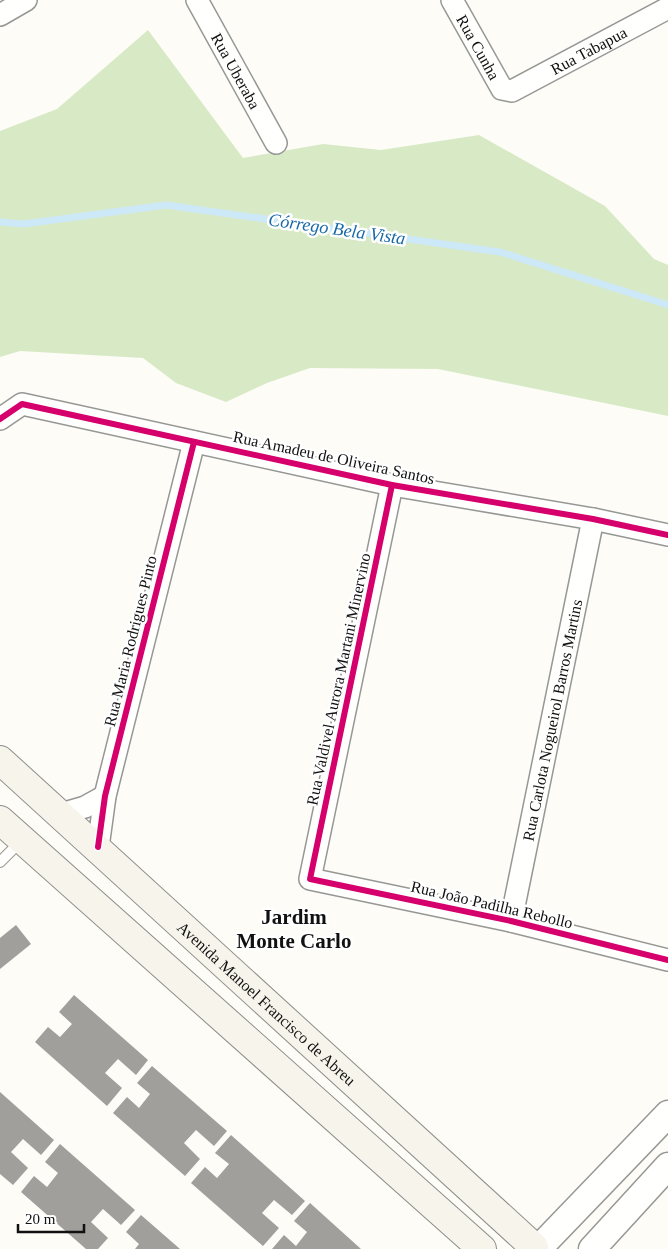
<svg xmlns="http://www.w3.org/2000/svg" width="668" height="1249" viewBox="0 0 668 1249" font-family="Georgia,serif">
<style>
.forest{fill:#d8eac5}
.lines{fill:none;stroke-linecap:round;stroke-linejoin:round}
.stream{stroke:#cde8f7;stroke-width:7}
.building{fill:#a19f9c}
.service-casing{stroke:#979795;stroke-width:12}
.minor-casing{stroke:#979795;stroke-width:24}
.tertiary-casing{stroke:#979795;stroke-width:29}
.secondary-casing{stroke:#8e8d8b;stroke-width:30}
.service{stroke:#fffffe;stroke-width:10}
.minor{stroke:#fffffe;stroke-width:21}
.tertiary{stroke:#fffffe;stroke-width:26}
.secondary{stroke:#f6f4eb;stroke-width:28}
.cycleway-casing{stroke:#fff;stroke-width:9}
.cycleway{stroke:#d6006c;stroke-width:6}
.labels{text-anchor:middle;stroke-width:5;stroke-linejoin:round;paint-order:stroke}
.street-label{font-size:16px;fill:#111;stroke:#fff}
.water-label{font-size:18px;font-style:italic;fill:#1768a6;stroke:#fff}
.district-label{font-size:21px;font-weight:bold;fill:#111;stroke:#fff}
</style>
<rect width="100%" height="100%" fill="#fdfcf7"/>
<!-- forest -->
<polygon class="forest" points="148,30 243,158 323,144 381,150 479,135 605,206 654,259 668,265 668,416 438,369 310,368 267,383 226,402 176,383 143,358 20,351 0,357 0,131 57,109"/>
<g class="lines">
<!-- stream -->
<polyline class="stream" points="0,222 23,224 166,205 500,252 668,305"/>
</g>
<!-- building -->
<g class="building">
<polygon points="16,925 31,944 0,969 0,938"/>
<polygon points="74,995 148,1060 136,1075 118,1059 105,1073 122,1088 107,1106 35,1042 48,1027 60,1037 72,1024 59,1012"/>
<polygon points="152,1066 227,1131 214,1146 196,1130 184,1143 200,1159 185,1176 113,1113 127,1097 139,1108 150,1094 137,1083"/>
<polygon points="0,1092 54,1140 41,1155 23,1139 11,1152 28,1168 13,1185 0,1174"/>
<polygon points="231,1135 305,1201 292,1215 274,1200 262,1213 279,1228 263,1246 191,1183 205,1167 217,1178 229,1164 215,1153"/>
<polygon points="60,1144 135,1210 121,1225 103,1209 91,1222 108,1238 98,1249 86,1249 21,1192 34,1176 47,1187 58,1173 45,1162"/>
<polygon points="310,1203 361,1249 272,1249 284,1235 296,1246 307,1232 294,1221"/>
<polygon points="141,1215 180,1249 135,1249 139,1244 126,1232"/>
</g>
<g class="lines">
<!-- service casing -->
<g class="service-casing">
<polyline id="service" points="0,862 22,840"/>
</g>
<!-- minor casing -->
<g class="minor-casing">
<g id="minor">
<path id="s1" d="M197 0 276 143"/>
<path id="s2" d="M452 0 502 89 512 91 668 8"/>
<polyline points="0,15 26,0"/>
<polyline points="0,419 22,404 392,485 593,519 668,535"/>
<polyline points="392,485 310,879 511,921 668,960"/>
<polyline points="61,814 85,807 105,796"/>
<polyline points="98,847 105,796 194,442"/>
<path id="s3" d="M511 921 593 519"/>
</g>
</g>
<!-- tertiary casing -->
<g class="tertiary-casing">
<g id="tertiary">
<polyline points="540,1247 668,1114"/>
<polyline points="592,1249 668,1166"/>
</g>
</g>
<!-- secondary casing -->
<g class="secondary-casing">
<g id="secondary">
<path id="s4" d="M0 760 534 1247"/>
<polyline points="0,820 482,1249"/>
</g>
</g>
<!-- service -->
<use href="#service" class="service"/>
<!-- minor -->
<use href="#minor" class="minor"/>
<!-- tertiary -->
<use href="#tertiary" class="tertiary"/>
<!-- secondary -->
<use href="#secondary" class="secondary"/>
<!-- cycleway casing -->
<g class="cycleway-casing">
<g id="cycleway">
<polyline points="0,419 22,404 392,485 593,519 668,535"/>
<polyline points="392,485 310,879 511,921 668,960"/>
<polyline points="98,847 105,796 194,442"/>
</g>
</g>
<!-- cycleway -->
<use href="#cycleway" class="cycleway"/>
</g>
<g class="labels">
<!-- street labels -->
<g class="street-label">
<text dy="6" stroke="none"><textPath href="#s2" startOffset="54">Rua Cunha</textPath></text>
<text dy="6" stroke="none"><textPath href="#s2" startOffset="199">Rua Tabapua</textPath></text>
<text dy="6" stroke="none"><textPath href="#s1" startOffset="81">Rua Uberaba</textPath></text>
<text transform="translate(334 457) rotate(12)" y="6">Rua Amadeu de Oliveira Santos</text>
<text transform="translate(130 641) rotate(-76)" y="6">Rua Maria Rodrigues Pinto</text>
<text transform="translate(338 679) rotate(-78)" y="6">Rua Valdivel Aurora Martani Minervino</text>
<text dy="6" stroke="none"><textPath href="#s3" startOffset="205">Rua Carlota Nogueirol Barros Martins</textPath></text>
<text transform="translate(492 904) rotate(13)" y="6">Rua João Padilha Rebollo</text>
<text dy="6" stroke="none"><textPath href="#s4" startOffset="361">Avenida Manoel Francisco de Abreu</textPath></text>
</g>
<!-- water labels -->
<g class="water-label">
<text transform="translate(337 229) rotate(8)" y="6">Córrego Bela Vista</text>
</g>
<!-- district labels -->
<g class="district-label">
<text x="294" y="924">Jardim<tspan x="294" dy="24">Monte Carlo</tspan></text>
</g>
</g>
<!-- scale -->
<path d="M18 1224v8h66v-8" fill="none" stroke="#111111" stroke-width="2.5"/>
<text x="25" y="1224" font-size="15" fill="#111111" stroke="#ffffff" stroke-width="4" paint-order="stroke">20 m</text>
</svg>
